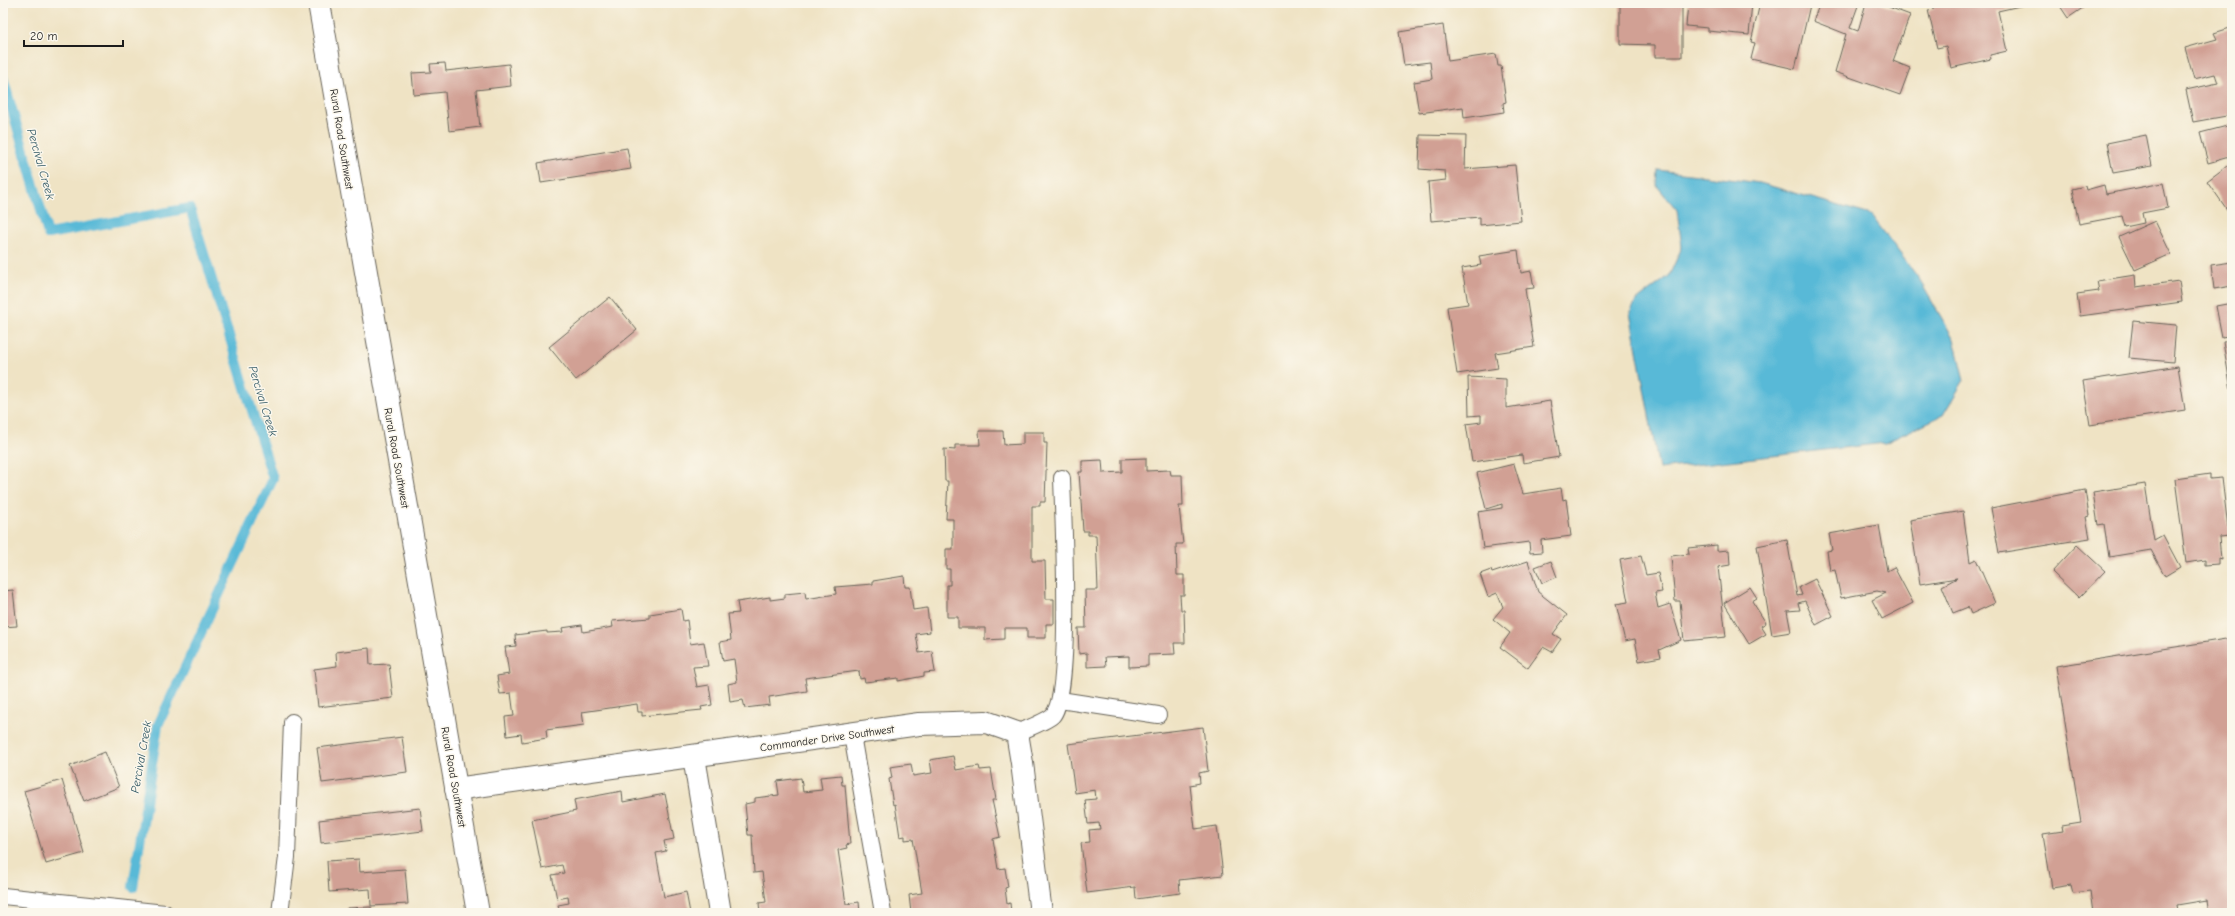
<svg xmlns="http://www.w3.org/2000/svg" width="2235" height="916" viewBox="0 0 2235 916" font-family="'Comic Neue',sans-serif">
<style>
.water{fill:#58b9d7;stroke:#3a6a7a}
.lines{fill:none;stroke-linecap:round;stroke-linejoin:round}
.stream{stroke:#58b9d7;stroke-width:10}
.building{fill:#d1a094}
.lane-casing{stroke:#666257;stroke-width:18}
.street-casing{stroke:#666257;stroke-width:24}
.secondary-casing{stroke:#666257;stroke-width:24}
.lane{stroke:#fff;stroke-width:16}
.street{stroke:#fff;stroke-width:22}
.secondary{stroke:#fff;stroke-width:22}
.labels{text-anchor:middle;stroke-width:3;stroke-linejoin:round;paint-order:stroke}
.street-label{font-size:11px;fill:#1c1c1c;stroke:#fbf7ec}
.water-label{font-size:12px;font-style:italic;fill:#345b67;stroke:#fbf7ec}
</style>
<rect width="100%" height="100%" fill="#fbf7ec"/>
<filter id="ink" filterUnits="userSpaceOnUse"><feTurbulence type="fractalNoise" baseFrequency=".025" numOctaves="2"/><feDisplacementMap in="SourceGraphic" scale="8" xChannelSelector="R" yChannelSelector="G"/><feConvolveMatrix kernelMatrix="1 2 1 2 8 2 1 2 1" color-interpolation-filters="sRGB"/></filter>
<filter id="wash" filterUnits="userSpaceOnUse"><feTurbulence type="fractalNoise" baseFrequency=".012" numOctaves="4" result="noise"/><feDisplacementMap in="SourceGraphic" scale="16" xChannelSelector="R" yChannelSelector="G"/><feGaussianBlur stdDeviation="0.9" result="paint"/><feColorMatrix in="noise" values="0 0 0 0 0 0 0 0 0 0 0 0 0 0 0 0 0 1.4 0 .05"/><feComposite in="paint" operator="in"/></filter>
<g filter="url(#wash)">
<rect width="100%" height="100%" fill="#efe3c4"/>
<!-- water -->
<polygon class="water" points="1658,170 1760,183 1871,215 1917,276 1954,339 1964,380 1943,415 1885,443 1659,469 1630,313 1636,301 1669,276 1682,247 1677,210 1657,186"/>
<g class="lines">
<!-- stream -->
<polyline class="stream" points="3,78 48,234 190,208 273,479 158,725 133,887"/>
</g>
<g id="blocks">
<!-- building -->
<g class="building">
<polygon points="1620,3 1682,3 1682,57 1655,57 1655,45 1620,44"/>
<polygon points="1688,3 1752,3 1749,35 1708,31 1708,28 1686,26"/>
<polygon points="1760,3 1800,3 1810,5 1795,69 1751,59 1755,43 1751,42"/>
<polygon points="1820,3 1859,3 1850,28 1858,31 1866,3 1878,3 1910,15 1893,61 1910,68 1900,95 1835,72 1846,34 1813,21"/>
<polygon points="1933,3 2024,3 2024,5 1998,11 2007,51 1990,55 1991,59 1951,68 1946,46 1937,48 1928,10 1934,9"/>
<polygon points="2058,3 2090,3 2068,18"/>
<polygon points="1443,25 1448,61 1496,54 1498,66 1501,66 1506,102 1503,103 1504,112 1464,118 1463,107 1419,113 1414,82 1432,79 1430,62 1404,65 1399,32"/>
<polygon points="2230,28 2232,76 2229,77 2232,92 2232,115 2193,122 2186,90 2218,83 2215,74 2194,79 2185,48 2217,39 2214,33"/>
<polygon points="445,63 446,71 509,64 511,86 476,90 480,127 449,131 445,92 414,95 412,73 431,72 430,64"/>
<polygon points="2232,119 2232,209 2228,211 2207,181 2231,163 2229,157 2208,163 2200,133 2231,125 2230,120"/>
<polygon points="1420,135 1466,136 1465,169 1515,165 1521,221 1480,225 1480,217 1431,221 1428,182 1446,180 1445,171 1419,169"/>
<polygon points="2146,135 2152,166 2113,173 2107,143"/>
<polygon points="627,148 631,169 541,183 538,163"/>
<polygon points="2163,183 2168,208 2142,213 2144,223 2125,227 2122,216 2079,224 2072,189 2085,186 2086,190 2104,185 2106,194"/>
<polygon points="2155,221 2171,254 2135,270 2119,237"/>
<polygon points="1518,250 1521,273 1531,271 1534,288 1525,289 1534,347 1495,353 1498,368 1457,374 1447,307 1468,304 1462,268 1481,265 1479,256"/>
<polygon points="2232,262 2232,286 2214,289 2211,265"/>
<polygon points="2135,275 2136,287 2179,281 2182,302 2080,316 2077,294 2099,291 2097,281"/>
<polygon points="610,297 637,330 576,380 549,347"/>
<polygon points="2232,303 2232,335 2222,337 2216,306"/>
<polygon points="2133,321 2176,325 2173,362 2129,358"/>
<polygon points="2232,341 2232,390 2231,390 2223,342"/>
<polygon points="2178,366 2185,410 2090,425 2083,381"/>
<polygon points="1468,377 1506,379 1506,408 1550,401 1559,457 1523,463 1522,455 1472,462 1466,424 1481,422 1481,415 1469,416"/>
<polygon points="979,431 1003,431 1004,445 1023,444 1023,432 1044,432 1044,443 1047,443 1045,502 1040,502 1040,506 1032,506 1032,561 1045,561 1046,599 1054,599 1054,624 1046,624 1046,638 1027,638 1027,628 1004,628 1004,639 985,640 985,628 958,628 958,617 947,617 947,585 950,585 950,569 946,569 946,549 953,549 953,519 946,519 948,481 945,481 944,449 955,450 955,445 980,445"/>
<polygon points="1146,458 1146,471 1170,470 1171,475 1182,475 1183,506 1179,506 1183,544 1176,544 1177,575 1184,575 1184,595 1180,595 1181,610 1184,610 1185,643 1174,643 1175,654 1148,655 1148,666 1129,667 1129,656 1105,657 1106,666 1087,667 1087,653 1079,654 1078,628 1086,628 1085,590 1098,590 1096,535 1088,535 1088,531 1083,531 1079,472 1082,472 1082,461 1102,460 1103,473 1122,472 1122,459"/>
<polygon points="1514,464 1523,494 1561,488 1563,500 1566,499 1571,536 1541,540 1542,552 1530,553 1529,542 1483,548 1478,512 1502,508 1502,504 1486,509 1477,473"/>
<polygon points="2210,474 2210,479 2222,478 2229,536 2219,537 2221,559 2218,558 2218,564 2205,565 2205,560 2186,563 2175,479"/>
<polygon points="2145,484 2154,540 2163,535 2180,567 2165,576 2151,550 2109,557 2104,524 2098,525 2093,492"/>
<polygon points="2085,490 2089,516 2086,517 2090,538 1999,553 1991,508"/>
<polygon points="1963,511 1970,562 1976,559 1995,603 1971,614 1968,607 1953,613 1942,586 1957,578 1920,584 1910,520"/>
<polygon points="1879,525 1887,571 1894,567 1913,603 1882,619 1872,600 1886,593 1877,591 1841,598 1835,570 1830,571 1827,551 1832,550 1829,534"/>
<polygon points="1787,540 1797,596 1802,595 1799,587 1815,579 1833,616 1816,625 1805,601 1798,603 1800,610 1787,611 1791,632 1772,635 1757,546"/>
<polygon points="1717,545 1717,551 1729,550 1730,565 1718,567 1726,637 1684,641 1680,601 1675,601 1671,556 1689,554 1688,548"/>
<polygon points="2077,545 2105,571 2079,598 2052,572"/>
<polygon points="1641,556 1646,575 1658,573 1662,592 1655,593 1658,608 1670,604 1681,640 1659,650 1661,657 1639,661 1635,639 1625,641 1616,604 1628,602 1620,560"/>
<polygon points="1528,561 1538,592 1567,615 1553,634 1561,639 1552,652 1543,647 1528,668 1500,647 1510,633 1493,619 1503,607 1497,593 1488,597 1480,574 1491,570 1492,573"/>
<polygon points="1551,561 1557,577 1542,583 1535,567"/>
<polygon points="904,576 905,587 910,587 913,610 927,608 930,632 916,634 919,653 932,651 935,672 924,673 924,676 898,681 898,678 865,682 864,678 860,679 859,671 805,678 807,691 769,697 770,705 745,708 743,700 730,702 728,684 737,682 734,659 723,661 720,642 731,640 728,614 739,613 737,602 770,597 770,600 785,598 785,594 805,592 806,599 836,594 835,587 873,584 873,581"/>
<polygon points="1750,587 1757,598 1752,601 1766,623 1761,626 1766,634 1749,644 1724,603"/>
<polygon points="13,590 17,626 3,627 3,591"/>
<polygon points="681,609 683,621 687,620 690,644 704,642 708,666 693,667 697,687 709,685 712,705 701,707 702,710 642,716 642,712 638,712 637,704 582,712 584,725 546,730 547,738 522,742 521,734 507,736 505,717 514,716 511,693 500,694 497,676 509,674 505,647 516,646 515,635 547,631 547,633 563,632 562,628 582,625 583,632 613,627 612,621 650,618 650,614"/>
<polygon points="2232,638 2232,913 2209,913 2207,900 2177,905 2178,913 2093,913 2090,891 2073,893 2071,885 2052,888 2043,834 2063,831 2062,826 2081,823 2056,666"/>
<polygon points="369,648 370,665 389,664 393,698 318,707 314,669 337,666 336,652"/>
<polygon points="1203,727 1208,771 1199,773 1200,783 1190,785 1195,829 1217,826 1223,875 1179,880 1180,893 1136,899 1135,887 1087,893 1081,843 1090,842 1089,830 1100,829 1099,823 1088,824 1085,800 1096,799 1095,790 1075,793 1068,744"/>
<polygon points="402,737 407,772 322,783 317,748"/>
<polygon points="105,752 119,787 84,801 70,766"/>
<polygon points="953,756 956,770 979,766 980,770 991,769 996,800 992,800 1000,837 993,839 998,869 1005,868 1008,887 1005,888 1007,904 1010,903 1011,913 911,913 909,895 922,893 913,839 905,840 905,836 900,837 895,804 893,805 889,779 892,778 890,767 911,764 913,776 932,773 930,760"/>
<polygon points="841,775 842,785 845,785 850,844 846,845 847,848 838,850 846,904 859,902 860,913 760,913 759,903 766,902 762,872 754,873 752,835 748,835 745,804 755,802 755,798 779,795 777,781 801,778 803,792 822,790 820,777"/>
<polygon points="62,780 84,853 46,864 24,791"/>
<polygon points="622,791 623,802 665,794 674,839 664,841 666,851 656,853 664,897 686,892 690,913 560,913 558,905 569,903 568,897 557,899 552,875 564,873 562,865 542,869 532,820 576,811 574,800"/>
<polygon points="420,808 423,831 321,843 319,820"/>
<polygon points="359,859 360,872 405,869 408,904 371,906 370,889 329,892 327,861"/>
<polygon points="371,907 372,913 347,913 347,908"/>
</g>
</g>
</g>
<g filter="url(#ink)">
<use href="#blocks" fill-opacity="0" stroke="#666257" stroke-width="1"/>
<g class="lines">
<!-- lane casing -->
<g class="lane-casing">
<g id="lane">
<polyline points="1060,700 1158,715"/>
<path d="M1017 733C1026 729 1045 722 1052 716 1073 696 1063 515 1062 478"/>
<polyline points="852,735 883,913"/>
<polyline points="3,896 165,913"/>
<polyline points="280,913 287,857 292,722"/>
</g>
</g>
<!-- street casing -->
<g class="street-casing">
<g id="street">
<polyline points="694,757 720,913"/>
<polyline points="456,789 919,724 986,722 1017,733 1022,763 1041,913"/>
</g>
</g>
<!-- secondary casing -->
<g class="secondary-casing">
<polyline id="secondary" points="319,3 478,913"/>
</g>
<!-- lane -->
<use href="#lane" class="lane"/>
<!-- street -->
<use href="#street" class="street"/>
<!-- secondary -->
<use href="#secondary" class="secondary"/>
</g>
</g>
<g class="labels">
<!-- street labels -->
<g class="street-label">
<text transform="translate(342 139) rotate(81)" y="4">Rural Road Southwest</text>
<text transform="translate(397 458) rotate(80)" y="4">Rural Road Southwest</text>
<text transform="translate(827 738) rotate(-8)" y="4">Commander Drive Southwest</text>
<text transform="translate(454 777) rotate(80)" y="4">Rural Road Southwest</text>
</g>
<!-- water labels -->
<g class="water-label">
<text transform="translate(41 164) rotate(74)" y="4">Percival Creek</text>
<text transform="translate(263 401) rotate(73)" y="4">Percival Creek</text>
<text transform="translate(141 757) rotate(-80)" y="4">Percival Creek</text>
</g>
</g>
<!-- margin -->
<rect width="2235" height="916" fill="none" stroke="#fbf7ec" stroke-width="16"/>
<!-- scale -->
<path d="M24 40v6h99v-6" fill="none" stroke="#1c1c1c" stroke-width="2"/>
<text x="30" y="40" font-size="12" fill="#1c1c1c" stroke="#fbf7ec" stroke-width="3" paint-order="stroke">20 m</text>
</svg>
